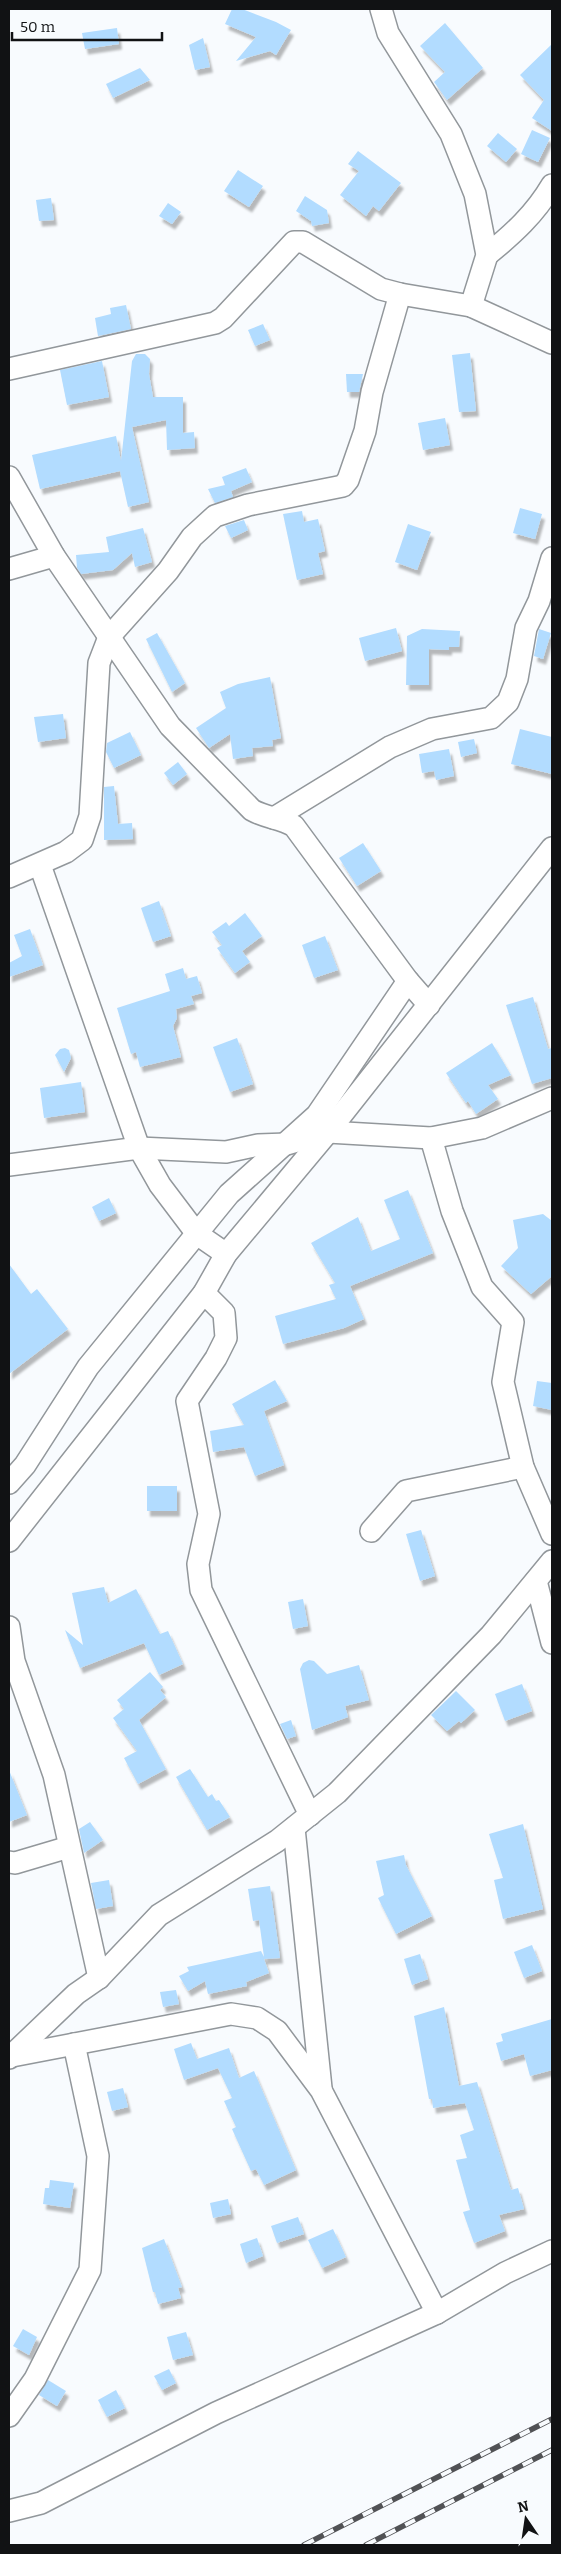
<svg xmlns="http://www.w3.org/2000/svg" width="561" height="2554" viewBox="0 0 561 2554" font-family="Bitter,serif">
<style>
.building{fill:#b2dcff;filter:url(#shadow)}
.lines{fill:none;stroke-linecap:round;stroke-linejoin:round}
.minor-casing{stroke:#92979b;stroke-width:24}
.minor{stroke:#fff;stroke-width:21}
.rail-casing{stroke:#515255;stroke-width:5.5}
.rail{stroke:#f8fbfe;stroke-width:4;stroke-dasharray:11;stroke-linecap:butt}
</style>
<defs>
<filter id="shadow"><feDropShadow dx="3" dy="5.5" stdDeviation="1" flood-color="#0004"/></filter>
</defs>
<rect width="100%" height="100%" fill="#f8fbfe"/>
<!-- building -->
<g class="building">
<polygon points="232,9 242,9 276,22 291,30 276,55 270,51 236,61 256,37 225,24"/>
<polygon points="445,23 483,68 447,100 434,82 445,72 420,46"/>
<polygon points="117,28 119,44 85,49 82,33"/>
<polygon points="203,38 210,67 195,70 189,45"/>
<polygon points="552,44 552,131 532,118 544,100 520,75"/>
<polygon points="140,68 150,80 113,98 106,84"/>
<polygon points="532,130 550,138 538,162 521,154"/>
<polygon points="498,133 517,149 506,162 487,146"/>
<polygon points="358,151 401,183 379,211 373,206 366,216 340,195 359,171 348,164"/>
<polygon points="238,170 263,186 249,207 224,191"/>
<polygon points="305,196 327,210 329,223 312,226 311,221 296,211"/>
<polygon points="51,198 54,220 39,221 36,200"/>
<polygon points="168,203 181,212 172,224 159,216"/>
<polygon points="126,305 131,329 98,336 95,318 111,314 110,308"/>
<polygon points="263,324 270,340 255,346 248,330"/>
<polygon points="470,353 476,411 459,412 452,355"/>
<polygon points="136,354 145,354 150,359 149,374 153,397 183,397 183,433 194,432 195,448 167,450 166,420 132,427 149,502 128,507 120,471 40,489 32,455 116,436 121,461 132,361"/>
<polygon points="102,361 109,397 67,405 60,370"/>
<polygon points="346,374 363,374 359,392 347,392"/>
<polygon points="445,418 450,445 423,450 418,423"/>
<polygon points="246,468 252,482 231,491 233,497 215,503 208,489 225,485 222,477"/>
<polygon points="520,508 542,514 535,539 513,533"/>
<polygon points="302,511 304,522 318,519 325,551 318,553 323,574 297,580 283,514"/>
<polygon points="244,520 248,530 231,538 225,526"/>
<polygon points="408,524 431,532 417,570 395,562"/>
<polygon points="143,528 152,562 135,567 132,553 113,570 81,574 77,568 76,555 109,552 106,537"/>
<polygon points="396,628 402,651 365,661 359,638"/>
<polygon points="422,629 460,631 459,647 449,647 449,650 429,649 429,685 406,685 407,636"/>
<polygon points="539,629 551,633 543,659 534,656"/>
<polygon points="157,633 185,683 172,692 146,639"/>
<polygon points="270,677 281,738 272,740 273,746 252,748 253,756 233,759 230,734 209,748 196,728 226,708 220,692 238,684"/>
<polygon points="63,714 66,738 38,742 34,717"/>
<polygon points="520,729 552,737 552,774 511,764"/>
<polygon points="130,732 141,755 114,768 106,752 107,743"/>
<polygon points="474,739 477,753 461,757 458,742"/>
<polygon points="449,749 454,776 436,780 434,771 422,773 419,754"/>
<polygon points="178,762 187,774 173,785 164,773"/>
<polygon points="114,786 118,824 132,823 133,839 104,840 104,787"/>
<polygon points="363,843 381,871 357,886 339,858"/>
<polygon points="159,901 171,936 153,942 141,908"/>
<polygon points="245,913 262,936 242,951 250,962 235,973 217,948 222,945 212,932 226,922 229,926"/>
<polygon points="30,929 43,965 9,977 9,963 22,956 14,935"/>
<polygon points="325,936 338,970 314,978 302,945"/>
<polygon points="183,968 186,979 197,976 202,993 191,996 194,1004 176,1009 177,1018 173,1026 181,1057 140,1067 136,1052 131,1054 117,1008 170,991 165,974"/>
<polygon points="533,997 548,1049 552,1048 552,1078 532,1084 506,1005"/>
<polygon points="237,1038 253,1084 230,1092 213,1047"/>
<polygon points="492,1043 511,1075 488,1085 498,1099 476,1114 468,1101 466,1103 446,1073"/>
<polygon points="65,1048 69,1050 71,1058 64,1072 55,1055 60,1049"/>
<polygon points="81,1082 85,1112 44,1118 40,1088"/>
<polygon points="408,1190 433,1253 350,1286 364,1319 344,1328 283,1344 275,1316 336,1299 329,1285 335,1283 311,1243 358,1217 371,1251 400,1239 384,1200"/>
<polygon points="109,1198 116,1213 99,1221 92,1207"/>
<polygon points="543,1214 552,1221 552,1276 531,1294 501,1266 518,1248 513,1220"/>
<polygon points="9,1264 31,1294 37,1289 68,1329 9,1374"/>
<polygon points="275,1380 287,1401 264,1411 284,1465 255,1476 244,1447 213,1452 210,1431 244,1425 232,1404"/>
<polygon points="537,1381 552,1383 552,1410 533,1406"/>
<rect x="147" y="1486" width="30" height="25"/>
<polygon points="421,1530 435,1576 420,1581 406,1534"/>
<polygon points="104,1587 108,1603 136,1589 160,1634 168,1631 183,1664 159,1675 144,1643 80,1668 65,1630 83,1645 72,1593"/>
<polygon points="303,1599 308,1626 293,1629 288,1602"/>
<polygon points="309,1660 314,1661 327,1674 359,1665 369,1700 345,1706 348,1717 312,1730 300,1669 303,1663"/>
<polygon points="150,1672 163,1687 160,1690 166,1697 139,1720 166,1769 138,1784 124,1758 137,1751 113,1718 124,1709 117,1700"/>
<polygon points="522,1684 532,1711 505,1721 495,1694"/>
<polygon points="456,1691 475,1710 461,1723 459,1721 447,1731 431,1715"/>
<polygon points="291,1720 296,1736 287,1739 280,1724"/>
<polygon points="190,1769 208,1797 212,1794 216,1801 219,1800 230,1817 207,1830 176,1777"/>
<polygon points="9,1770 27,1815 9,1822"/>
<polygon points="90,1822 103,1840 84,1853 79,1829"/>
<polygon points="523,1824 543,1909 503,1919 494,1880 503,1878 489,1834"/>
<polygon points="404,1855 406,1865 432,1916 396,1934 378,1898 384,1895 376,1861"/>
<polygon points="109,1880 113,1906 96,1909 91,1883"/>
<polygon points="270,1886 280,1958 264,1959 269,1973 246,1982 247,1986 208,1994 205,1981 188,1991 179,1976 189,1971 187,1967 261,1951 264,1957 259,1920 253,1921 248,1889"/>
<polygon points="532,1945 542,1971 524,1978 514,1952"/>
<polygon points="420,1954 428,1979 412,1985 404,1959"/>
<polygon points="176,1990 179,2004 163,2007 160,1992"/>
<polygon points="444,2007 459,2086 477,2082 511,2190 518,2188 524,2209 499,2215 505,2231 474,2243 463,2212 470,2210 456,2160 467,2158 460,2135 474,2130 465,2103 433,2108 432,2099 429,2099 414,2016"/>
<polygon points="552,2019 552,2070 530,2076 524,2054 501,2061 496,2043 503,2041 501,2034"/>
<polygon points="191,2043 197,2059 229,2048 239,2078 254,2071 296,2170 264,2185 256,2169 251,2171 232,2129 236,2127 224,2101 232,2098 218,2068 184,2080 174,2049"/>
<polygon points="123,2088 128,2107 112,2111 107,2092"/>
<polygon points="50,2180 74,2183 70,2208 43,2204 45,2188 49,2188"/>
<polygon points="228,2199 231,2214 213,2218 210,2203"/>
<polygon points="298,2217 304,2234 277,2243 271,2226"/>
<polygon points="333,2229 346,2257 322,2268 308,2240"/>
<polygon points="257,2238 263,2256 246,2263 240,2244"/>
<polygon points="164,2239 182,2287 178,2288 181,2298 158,2304 155,2292 153,2292 142,2248"/>
<polygon points="23,2329 37,2337 29,2355 13,2346"/>
<polygon points="186,2332 193,2355 173,2360 167,2337"/>
<polygon points="169,2369 176,2383 162,2390 154,2376"/>
<polygon points="48,2380 66,2391 57,2406 39,2395"/>
<polygon points="116,2390 125,2408 107,2417 98,2400"/>
</g>
<g class="lines">
<!-- minor casing -->
<g class="minor-casing">
<g id="minor">
<polyline points="381,9 388,33 451,134 475,194 487,255 471,306"/>
<path d="M487 255C513 234 535 214 552 185"/>
<polyline points="9,369 215,323 223,318 294,242 303,242 381,289 400,294 471,306 552,343"/>
<path d="M9 477 54 556 170 726 252 810C266 818 281 818 294 826L408 981 429 1005"/>
<polyline points="9,569 54,556"/>
<polyline points="274,818 390,747 432,729 491,718 508,702 517,679 526,628 539,601 552,558"/>
<polyline points="40,865 139,1148 160,1185 197,1234 226,1254"/>
<polyline points="9,877 66,852 82,840 90,816 99,663 109,637 168,571 192,537 215,516 248,505 343,486 348,480 365,431 372,392 400,294"/>
<polyline points="431,1138 452,1211 482,1287 513,1322 503,1382 523,1467 552,1534"/>
<polyline points="9,1165 139,1148 226,1152 258,1145 287,1144 328,1132 431,1138 482,1128 552,1098"/>
<polyline points="204,1293 224,1313 226,1338 216,1358 187,1401 209,1514 198,1564 201,1590 310,1815"/>
<polyline points="9,1483 25,1465 88,1367 229,1194 317,1115 408,981"/>
<polyline points="371,1531 406,1491 523,1467"/>
<polyline points="9,1541 204,1293 226,1254 328,1132 552,848"/>
<polyline points="536,1581 552,1643"/>
<polyline points="9,1627 14,1661 54,1775 99,1978"/>
<polyline points="294,1828 321,2088"/>
<polyline points="9,1862 15,1863 69,1847"/>
<polyline points="12,2056 231,2014 257,2018 277,2031 321,2090 437,2313"/>
<polyline points="9,2058 76,1994 99,1978 159,1915 277,1841 337,1793 491,1635 552,1561"/>
<polyline points="9,2416 35,2379 90,2270 98,2156 74,2044"/>
<polyline points="9,2511 41,2503 216,2413 437,2313 505,2273 552,2251"/>
</g>
</g>
<!-- minor -->
<use href="#minor" class="minor"/>
<!-- rail casing -->
<g class="rail-casing">
<g id="rail">
<polyline points="304,2545 552,2419"/>
<polyline points="366,2545 552,2450"/>
</g>
</g>
<!-- rail -->
<use href="#rail" class="rail"/>
</g>
<!-- border -->
<rect width="561" height="2554" fill="none" stroke="#111214" stroke-width="20"/>
<!-- north arrow -->
<g transform="translate(526 2519) rotate(347)" stroke="#f8fbfe" stroke-width="4" paint-order="stroke">
<path d="M0-4L9 19L0 12L-9 19Z" fill="#111214"/>
<text y="-8" font-size="14" font-weight="bold" text-anchor="middle" fill="#111214">N</text>
</g>
<!-- scale -->
<path d="M12 32v8h150v-8" fill="none" stroke="#111214" stroke-width="2.5"/>
<text x="20" y="32" font-size="15" fill="#111214" stroke="#f8fbfe" stroke-width="4" paint-order="stroke">50 m</text>
</svg>
